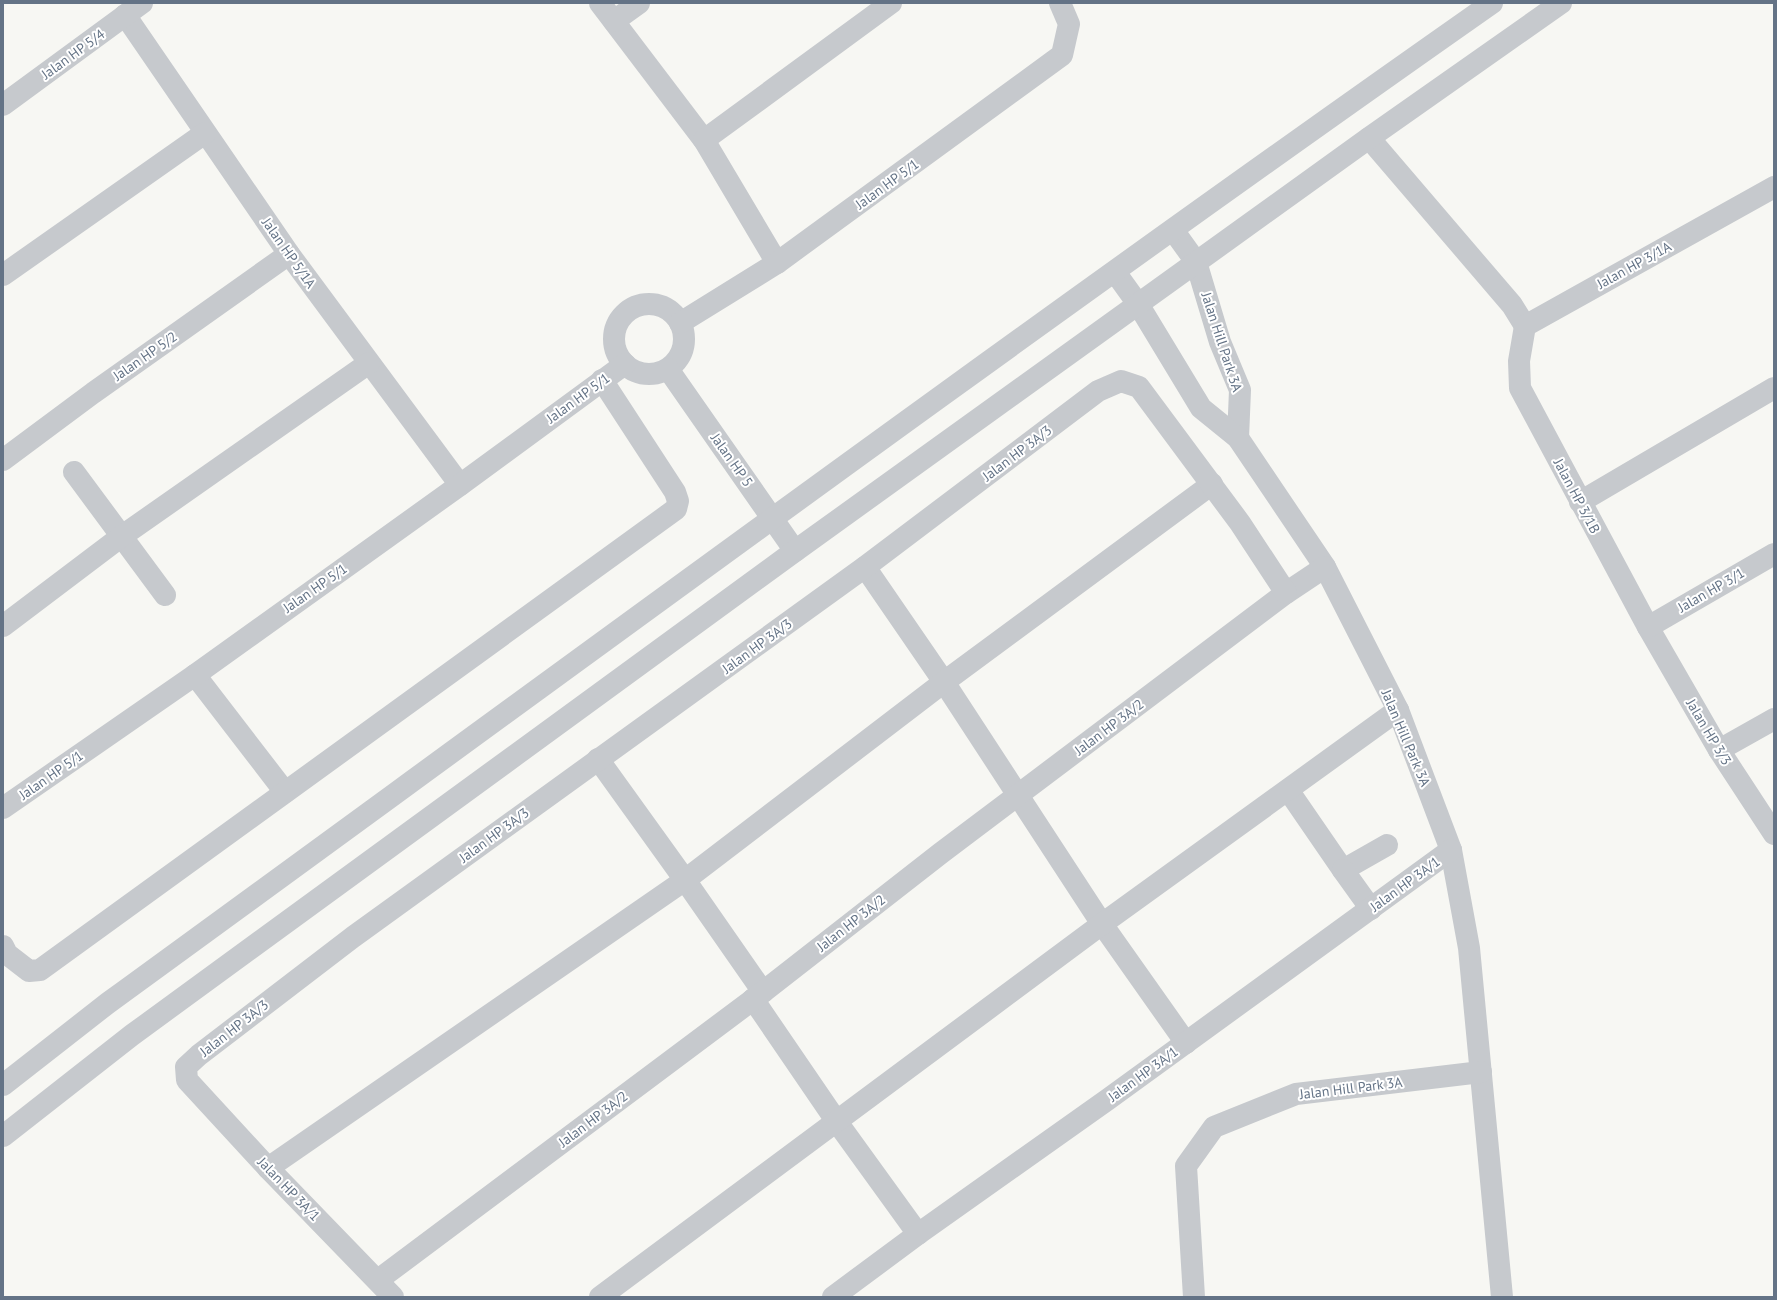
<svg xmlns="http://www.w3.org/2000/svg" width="1777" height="1300" viewBox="0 0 1777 1300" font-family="'PT Sans',sans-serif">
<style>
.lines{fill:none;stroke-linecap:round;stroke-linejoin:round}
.minor{stroke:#c6c9cd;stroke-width:22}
.labels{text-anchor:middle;stroke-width:4;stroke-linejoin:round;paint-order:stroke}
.street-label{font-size:14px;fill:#647386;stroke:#fff}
</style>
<rect width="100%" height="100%" fill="#f7f7f3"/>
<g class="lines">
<!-- minor -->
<g class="minor">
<polyline points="600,3 704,140 777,263"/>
<polyline points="125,15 289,254 460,485"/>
<polyline points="614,21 639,3"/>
<polyline points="3,105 142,3"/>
<polyline points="1369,138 1512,305 1525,326"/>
<polyline points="704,140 891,3"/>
<polyline points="1774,187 1525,326 1519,361 1520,388 1648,627 1719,750 1774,834"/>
<polyline points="1173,230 1196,262 1220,342 1240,390 1238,438"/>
<polyline points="1115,272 1138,304 1201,408 1238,438 1325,567 1398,710 1451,850 1469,948 1502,1297"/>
<polyline points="3,275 205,133"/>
<circle cx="649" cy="339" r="35"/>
<polyline points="680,323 777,263 1062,55 1069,24 1060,3"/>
<polyline points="668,369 795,551"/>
<polyline points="3,460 93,393 289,254"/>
<polyline points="74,472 165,595"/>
<polyline points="1580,502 1774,388"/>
<polyline points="865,567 944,682 1102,924 1186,1043"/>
<polyline points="3,626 122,536 369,363"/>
<polyline points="1648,627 1774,554"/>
<polyline points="195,675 285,792"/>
<polyline points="1719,750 1774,719"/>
<polyline points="598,759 685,880 763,992"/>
<polyline points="1288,790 1343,870 1387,845"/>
<polyline points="3,808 195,675 460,485 625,364"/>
<polyline points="1343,870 1371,909"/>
<polyline points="3,946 7,954 29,971 40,970 676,509 678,501 675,492 602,380"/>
<polyline points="753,999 837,1122 918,1234"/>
<path d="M3 1085 108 1003C568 668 1026 330 1492 3"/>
<polyline points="3,1136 132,1035 795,551 1369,138 1561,3"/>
<polyline points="268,1168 685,880 944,682 1212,484"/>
<polyline points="378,1280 763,992 941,853 1286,593 1325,567"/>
<polyline points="393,1297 268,1168 187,1080 186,1067 199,1055 353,937 865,567 1098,391 1121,381 1139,387 1240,523 1286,593"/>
<polyline points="600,1297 1102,924 1398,710"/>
<polyline points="833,1297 918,1234 1107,1100 1451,850"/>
<polyline points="1194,1297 1186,1166 1214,1127 1296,1094 1481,1072"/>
</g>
</g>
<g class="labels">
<!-- street labels -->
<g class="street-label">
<text transform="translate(73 54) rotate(-36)" y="5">Jalan HP 5/4</text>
<text transform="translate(887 184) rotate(-36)" y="5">Jalan HP 5/1</text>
<text transform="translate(289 253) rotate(55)" y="5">Jalan HP 5/1A</text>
<text transform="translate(1634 265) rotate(-29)" y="5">Jalan HP 3/1A</text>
<text transform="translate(1222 342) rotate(72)" y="5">Jalan Hill Park 3A</text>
<text transform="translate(145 356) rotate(-35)" y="5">Jalan HP 5/2</text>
<text transform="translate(578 398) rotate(-36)" y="5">Jalan HP 5/1</text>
<text transform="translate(1017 453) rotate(-37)" y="5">Jalan HP 3A/3</text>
<text transform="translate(732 460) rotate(55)" y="5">Jalan HP 5</text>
<text transform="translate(1577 496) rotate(62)" y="5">Jalan HP 3/1B</text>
<text transform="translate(315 588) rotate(-35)" y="5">Jalan HP 5/1</text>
<text transform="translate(1711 590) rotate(-30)" y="5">Jalan HP 3/1</text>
<text transform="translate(757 646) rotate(-36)" y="5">Jalan HP 3A/3</text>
<text transform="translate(1109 727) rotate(-37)" y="5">Jalan HP 3A/2</text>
<text transform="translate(1709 732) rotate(59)" y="5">Jalan HP 3/3</text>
<text transform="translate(1406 738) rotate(67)" y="5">Jalan Hill Park 3A</text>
<text transform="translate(51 775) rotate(-35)" y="5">Jalan HP 5/1</text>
<text transform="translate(494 835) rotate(-36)" y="5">Jalan HP 3A/3</text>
<text transform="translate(1405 884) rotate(-36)" y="5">Jalan HP 3A/1</text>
<text transform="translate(851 923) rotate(-38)" y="5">Jalan HP 3A/2</text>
<text transform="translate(234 1028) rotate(-38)" y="5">Jalan HP 3A/3</text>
<text transform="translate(1143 1074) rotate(-36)" y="5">Jalan HP 3A/1</text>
<text transform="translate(1351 1088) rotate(-7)" y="5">Jalan Hill Park 3A</text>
<text transform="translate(593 1119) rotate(-37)" y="5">Jalan HP 3A/2</text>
<text transform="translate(289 1189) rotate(46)" y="5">Jalan HP 3A/1</text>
</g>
</g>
<!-- border -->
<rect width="1777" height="1300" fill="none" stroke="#647386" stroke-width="8"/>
</svg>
